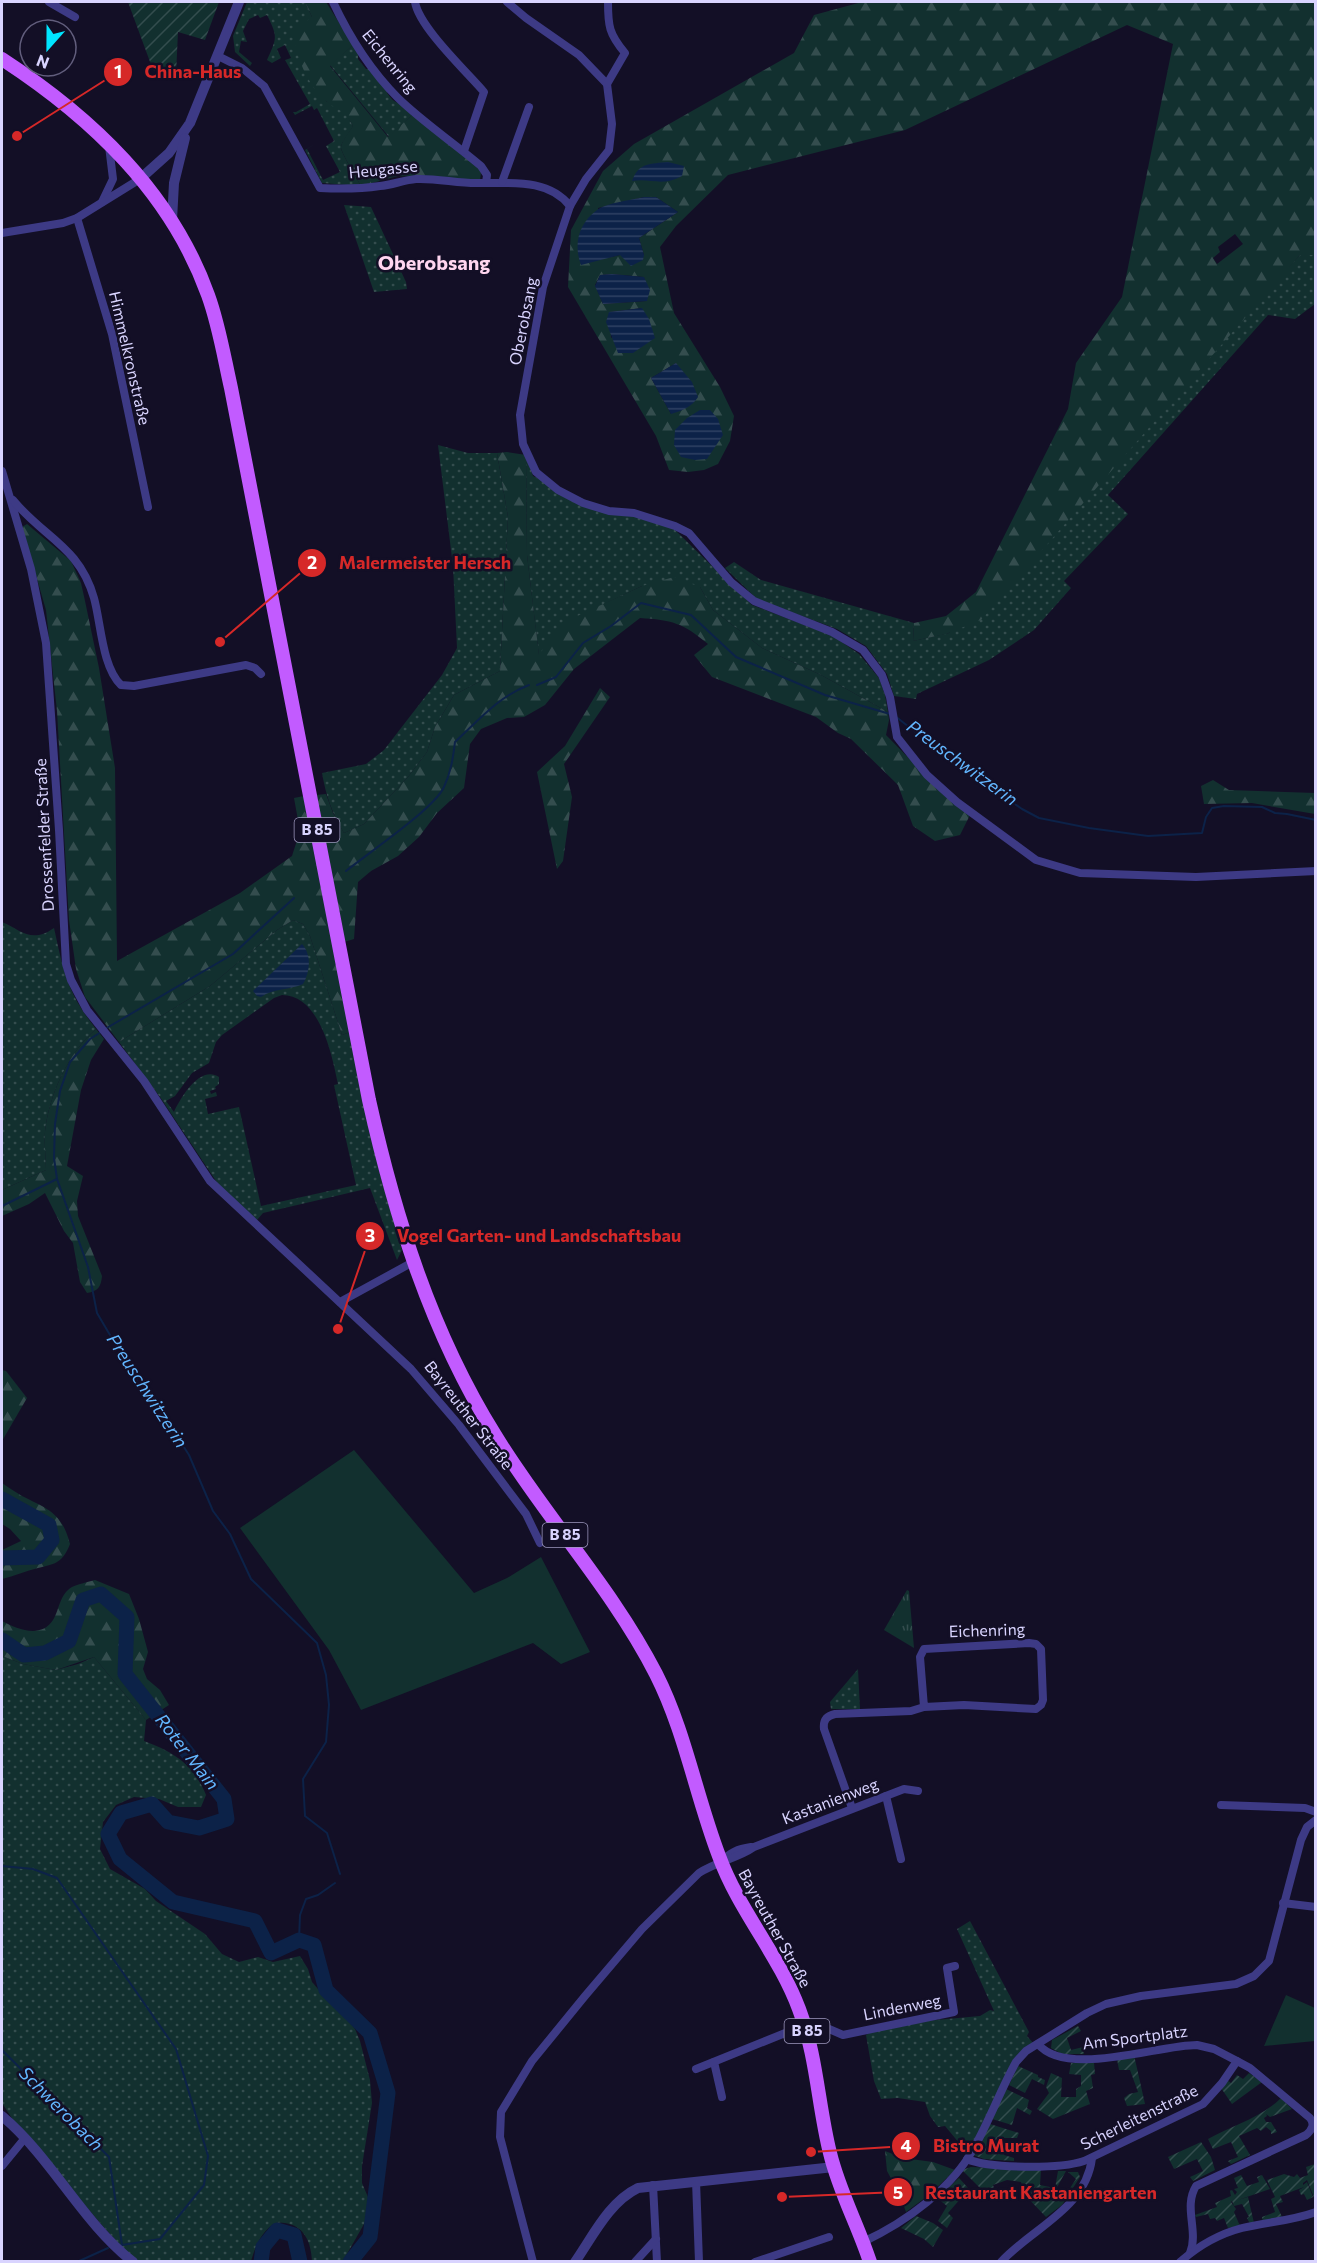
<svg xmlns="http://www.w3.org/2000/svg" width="1317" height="2263" viewBox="0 0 1317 2263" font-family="Commissioner,sans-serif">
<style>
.grass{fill:url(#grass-dots);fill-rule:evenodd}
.forest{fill:url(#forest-firs);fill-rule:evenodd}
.park{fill:url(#park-tufts)}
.garden{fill:url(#garden-furrows)}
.pitch{fill:#12302f}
.water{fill:url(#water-rules)}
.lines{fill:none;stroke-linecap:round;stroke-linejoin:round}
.stream{stroke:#0c2248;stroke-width:2}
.river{stroke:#0c2248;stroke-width:15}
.minor{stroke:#3d3a85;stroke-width:8}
.tertiary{stroke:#3d3a85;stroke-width:10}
.primary{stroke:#c25bff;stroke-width:14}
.labels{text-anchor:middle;stroke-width:5;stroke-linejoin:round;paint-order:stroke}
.shield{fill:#130f26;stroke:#9e99be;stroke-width:1.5}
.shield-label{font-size:15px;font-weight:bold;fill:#d9d4ff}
.street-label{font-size:16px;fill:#d9d4ff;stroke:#130f26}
.water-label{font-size:18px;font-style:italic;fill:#62b6ff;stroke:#130f26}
.quarter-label{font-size:20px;font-weight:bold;fill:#ffd6f0;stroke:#130f26}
.leader{fill:none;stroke:#d62828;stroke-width:2}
.callout-dot{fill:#d62828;stroke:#130f26;stroke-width:2}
.mark-label{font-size:18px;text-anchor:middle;font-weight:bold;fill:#fff}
.callout-label{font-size:18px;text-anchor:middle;font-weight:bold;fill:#d62828;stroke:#130f26;stroke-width:5;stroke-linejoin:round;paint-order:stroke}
</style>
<defs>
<pattern id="grass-dots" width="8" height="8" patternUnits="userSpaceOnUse" patternTransform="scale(1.5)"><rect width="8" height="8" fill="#12302f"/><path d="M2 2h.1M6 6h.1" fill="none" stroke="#344d4e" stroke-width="1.8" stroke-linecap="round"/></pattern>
<pattern id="forest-firs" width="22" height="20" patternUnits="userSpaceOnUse" patternTransform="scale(1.5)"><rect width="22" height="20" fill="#12302f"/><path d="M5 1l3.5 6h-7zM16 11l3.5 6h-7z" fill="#344d4e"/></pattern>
<pattern id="park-tufts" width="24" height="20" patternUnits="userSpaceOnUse" patternTransform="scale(1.5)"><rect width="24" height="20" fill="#12302f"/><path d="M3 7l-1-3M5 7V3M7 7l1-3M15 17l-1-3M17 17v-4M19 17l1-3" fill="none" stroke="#344d4e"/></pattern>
<pattern id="garden-furrows" width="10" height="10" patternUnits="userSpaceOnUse" patternTransform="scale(1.5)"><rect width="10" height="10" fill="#12302f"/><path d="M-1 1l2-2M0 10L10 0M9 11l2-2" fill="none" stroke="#344d4e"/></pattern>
<pattern id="water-rules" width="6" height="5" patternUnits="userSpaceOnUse" patternTransform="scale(1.5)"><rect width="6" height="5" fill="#0c2248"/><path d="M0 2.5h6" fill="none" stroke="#2f4163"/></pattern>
</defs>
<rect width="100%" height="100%" fill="#130f26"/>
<!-- grass -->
<g class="grass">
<path d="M247 2H305L312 17 326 101 345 112 353 126C350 132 342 141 341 147 340 151 358 180 361 186L322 183 305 150 315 144 307 149 323 180 340 172 326 146 334 141 317 108 314 110 312 106 295 115 293 112H296L310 104 285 60 291 58 285 45 277 49 281 58 272 63 267 60C277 38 278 37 267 15L260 18 258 15 249 19 243 31 247 42 241 41 239 52 252 63 250 66 235 52 233 36Z"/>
<path d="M353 45 358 52V59L366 69H371L387 88V93C391 98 394 103 401 103L412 115 389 137 330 65Z"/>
<polygon points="344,205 371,207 406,282 407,289 374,292"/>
<polygon points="1300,255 1315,255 1315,304 1295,319 1268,315 1108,495 1128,514 1064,581 1071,588 1034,630 989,660 917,694 916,699 894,696 887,674 866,646 837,629 757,599 725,568 734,562 761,580 914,623 913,641 949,633"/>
<path d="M438 445 468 453H497L508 517 500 671 454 695 435 727 427 752 408 777 364 824 344 833C332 813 326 796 322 773L366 764 384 750 442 675 457 648 453 566Z"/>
<polygon points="526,455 533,476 590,502 674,529 752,605 833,636 859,654 879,678 885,695 888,712 821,675 762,648 713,610 700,587 642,586 602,605 539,656 527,555"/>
<path d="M293 920 303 924 310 936 342 1035 350 1032 380 1174 402 1250 397 1260 370 1188 263 1213 257 1220 218 1184 160 1097 119 1042 210 986 277 930ZM282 995C320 995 332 1055 338 1084L334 1085 356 1185 261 1206 239 1107 208 1114 205 1099 217 1096 216 1092 211 1094 210 1091 216 1089 215 1087 219 1084V1077C200 1065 181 1097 174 1112L166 1101 175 1096 192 1073 209 1063 216 1042 222 1035 274 998Z"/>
<path d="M2 922C21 930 31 944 54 928 64 973 67 992 96 1029 68 1053 49 1095 45 1132 44 1145 46 1158 46 1170L2 1190Z"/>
<path d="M2 1656 23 1664 56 1670 78 1664 94 1657 146 1720 144 1741C174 1752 194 1765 206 1795L201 1807H178L159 1799 134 1797 116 1805 103 1822 100 1849 110 1869 145 1889 156 1901 205 1934 222 1954 239 1962 258 1957 273 1962 300 1956 308 1969 312 1982 318 1989 326 1992 355 2029 360 2041 370 2080 372 2103 362 2166V2183L370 2202 368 2217 343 2261H312C311 2243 305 2226 285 2223 280 2222 277 2222 272 2225 260 2234 255 2248 251 2261H138L128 2254 101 2224 13 2120 2 2103Z"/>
<polygon points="858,1669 860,1709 831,1709 830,1702"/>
<polygon points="970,1921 1029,2032 1027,2036 1034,2044 1025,2050 972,2150 960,2144 945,2126 938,2127 930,2116 925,2102 898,2098 881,2099 874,2081 866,2035 871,2032 925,2021 980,2016 990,2010 994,2011 957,1929"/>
</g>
<!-- forest -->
<g class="forest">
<path d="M305 2H326L353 45 330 66 388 137 412 115 479 168 481 173 480 180 398 176 361 186C358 180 340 151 341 147 342 141 349 132 353 126 342 106 339 113 325 100 306 83 297 56 292 32L312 17Z"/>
<path d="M862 2H1315V255H1300L981 620 946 634 913 641 914 623 946 616 976 592 1068 409 1076 363 1122 297 1173 44 1127 25 905 130 728 175 676 226 660 247 674 313 720 387 734 416 730 441 718 464 704 470 688 472 669 470 656 436 568 287 571 230 603 171 634 144 794 53 814 15ZM644 197H656L678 212 639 238 644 255H620L607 258 598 208ZM1235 234 1243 244 1217 264 1213 258 1220 252 1218 247ZM612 274 644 277 647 301 603 304 595 285 600 275ZM642 308 611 338 610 312ZM676 363 671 414 651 378Z"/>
<path d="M507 452 526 455 527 555 539 655 560 624 642 586 674 577 700 587 713 610 762 648 821 675 888 712 889 720 886 735 940 790 970 815 960 835 935 841 913 826 898 785 851 739 838 733 816 717 712 677 694 655 708 644C683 623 672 620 640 618L574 669 545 705 524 717 507 718 481 729 470 744 464 788 437 813 419 837 398 856 371 871 358 882 354 939 344 942 316 795 326 794 333 813 344 833 364 824 408 777 427 752 435 727 454 695 500 671 508 517 497 453Z"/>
<polygon points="27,524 71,561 81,583 85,601 99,668 115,768 117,961 240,893 292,856 300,831 294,798 304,796 350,1032 342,1035 310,936 303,924 293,920 277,930 210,986 119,1042 85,997 76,969 69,920 57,711 46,610 22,527"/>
<polygon points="600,688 610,697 564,764 572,797 563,861 557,869 537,772 565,746"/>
<polygon points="1213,780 1229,790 1315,793 1315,814 1252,803 1204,804 1201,786"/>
<path d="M96 1029 104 1039 91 1060 81 1090 67 1166 83 1176 77 1201 78 1216 102 1276C101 1287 98 1291 87 1293L80 1282 73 1243 64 1231 45 1193 29 1204 2 1216V1190L46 1170C46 1158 44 1145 45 1132 49 1095 68 1053 96 1029Z"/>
<polygon points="2,1370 6,1371 27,1398 2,1441"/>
<path d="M2 1483C8 1487 15 1492 22 1496 48 1509 62 1513 70 1544 63 1562 56 1564 38 1568 26 1571 14 1576 2 1579V1550L21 1541 10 1529 2 1524Z"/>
<path d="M95 1580 129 1594 139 1619 148 1652 143 1669 147 1679 160 1690 169 1705 146 1720 94 1657 56 1670 23 1664 2 1656V1621C17 1629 41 1639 53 1620 60 1609 59 1595 72 1587 78 1584 88 1582 95 1580Z"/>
<polygon points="885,2151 903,2158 933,2162 955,2170 929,2195 906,2212 900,2195 887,2171"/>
</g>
<!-- park -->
<polygon class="park" points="907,1590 909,1591 914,1648 884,1630"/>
<!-- garden -->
<g class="garden">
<polygon points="128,2 219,2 205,40 178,32 176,75 153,70"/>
<polygon points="1078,2026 1081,2031 1067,2038 1071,2050 1083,2047 1084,2054 1062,2054 1051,2048 1052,2040"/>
<polygon points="1134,2055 1145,2104 1127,2106 1124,2098 1129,2094 1138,2092 1130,2070 1119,2070 1117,2059"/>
<polygon points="1071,2063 1094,2063 1095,2074 1091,2075 1093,2088 1086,2091 1090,2104 1053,2119 1037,2109 1049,2093 1046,2087 1051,2073 1062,2078 1061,2097 1076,2097 1076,2089 1081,2086 1081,2075 1069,2074"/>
<polygon points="1018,2066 1038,2075 1038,2077 1045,2080 1044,2085 1032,2079 1025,2093 1009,2085"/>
<polygon points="1249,2073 1262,2082 1232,2104 1221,2088 1227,2080 1231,2083 1237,2075 1243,2079"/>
<polygon points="1006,2089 1029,2100 1027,2108 1032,2111 1030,2115 1017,2108 1012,2125 992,2119"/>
<path d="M1281 2098 1292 2109 1270 2117 1266 2114 1267 2116 1264 2118 1266 2122H1271L1277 2132 1271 2134V2131L1266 2127 1261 2131 1257 2128 1239 2136 1250 2155 1231 2164 1228 2161 1238 2157 1231 2142 1213 2149 1208 2139C1233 2125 1261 2118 1281 2098Z"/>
<polygon points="990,2124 1019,2133 1017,2138 1004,2138 1004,2155 1014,2158 1014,2161 984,2159 973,2155"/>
<polygon points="1201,2142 1211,2157 1215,2170 1193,2181 1190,2177 1203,2171 1197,2159 1174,2169 1168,2157"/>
<polygon points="1315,2164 1315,2200 1307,2180 1303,2183 1303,2185 1307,2182 1313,2197 1307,2200 1304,2194 1301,2195 1299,2190 1304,2187 1280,2196 1283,2202 1276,2204 1283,2219 1263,2222 1262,2217 1275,2212 1271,2199 1275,2197 1267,2180 1284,2174 1294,2177 1297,2174 1300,2178 1308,2175 1306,2167"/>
<polygon points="971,2167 1041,2170 1040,2185 1055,2188 1058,2171 1066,2171 1055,2191 1064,2197 1076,2179 1068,2172 1078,2172 1080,2177 1062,2205 1046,2217 1024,2194 1021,2182 1007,2180 993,2185 995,2191 984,2192 962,2170"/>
<polygon points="1241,2175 1247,2186 1259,2182 1257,2177 1262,2175 1270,2189 1238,2200 1248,2197 1254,2223 1250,2224 1247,2218 1249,2217 1242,2204 1234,2206 1232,2201 1231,2202 1236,2209 1234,2212 1240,2226 1228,2228 1224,2218 1217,2221 1215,2218 1210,2219 1208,2214 1196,2217 1195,2215 1217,2207 1215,2203 1231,2196 1230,2191 1232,2190 1235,2195 1237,2192 1234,2189 1238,2188 1234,2178"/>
<polygon points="959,2178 969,2189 948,2213 953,2218 947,2228 938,2221 947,2206 937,2198"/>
<polygon points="916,2216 933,2223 943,2230 933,2247 924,2239 901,2228"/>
</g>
<!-- pitch -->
<g class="pitch">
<polygon points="354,1450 474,1593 507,1578 541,1557 590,1652 561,1664 533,1643 361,1710 329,1650 240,1528"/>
<polygon points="1286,1995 1315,2008 1315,2041 1264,2046"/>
</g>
<!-- water -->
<g class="water">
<path d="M668 162 684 166 682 176C662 187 652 178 632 181 639 162 650 164 668 162Z"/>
<path d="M644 197H656L678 212 639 238 644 255 643 260 631 266 620 255 581 265C573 244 579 223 597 210 606 203 632 200 644 197Z"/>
<polygon points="612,274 644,277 650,290 647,301 603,304 595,286 600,275"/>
<polygon points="642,308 649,319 655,338 633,353 618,353 606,322 609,312"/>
<path d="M676 363 692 382 698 397C692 407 681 411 671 414L651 378Z"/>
<polygon points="700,410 710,410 718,419 723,435 707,459 695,460 681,457 674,445 675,430 687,418"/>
<path d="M302 944C312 955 310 972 303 984 290 990 274 988 261 997L257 996 253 991Z"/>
</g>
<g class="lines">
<!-- stream -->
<g class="stream">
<polyline points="537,685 556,677 583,643 611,626 641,603 691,615 736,657 825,695 890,714"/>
<polyline points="895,716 937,749 1022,809 1039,818 1089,828 1148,836 1202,833 1206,817 1212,808 1224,806 1262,807 1275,813 1287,814 1316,820"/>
<path d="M346 871C368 853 434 809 444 787 451 772 453 758 455 742 478 721 499 696 529 685"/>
<polyline points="105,1029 233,954 294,898"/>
<polyline points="101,1032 90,1039 70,1062 60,1091 55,1124 54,1158 57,1179 88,1267 97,1313 143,1391 159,1408 189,1455 213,1511 230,1534 251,1579 317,1643 326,1675 329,1705 326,1742 303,1779 305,1816 327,1833 340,1874"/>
<polyline points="2,1206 57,1179"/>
<polyline points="2,1866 33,1869 57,1878 176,2049 208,2156 204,2185 160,2239 122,2245 109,2157 2,2050"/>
<polyline points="299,1940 300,1915 306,1899 318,1895 335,1883"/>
<polyline points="77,2262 108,2248"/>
</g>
<!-- river -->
<g class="river">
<polyline points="2,1499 49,1525 52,1540 38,1557 2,1558"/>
<polyline points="2,1640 24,1655 45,1653 69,1641 83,1600 101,1594 127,1617 125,1674 224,1799 227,1819 199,1828 168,1822 152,1804 121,1813 108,1834 120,1859 173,1902 255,1921 271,1953 299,1940 314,1945 326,1990 370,2033 388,2093 370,2237 350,2262"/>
<polyline points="261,2262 263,2247 277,2230 294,2235 300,2262"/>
</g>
<!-- minor -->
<g class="minor">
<polyline points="49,2 75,17"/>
<path d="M333 2C349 36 371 71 398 98 424 123 454 143 481 166L487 175 486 183"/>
<path d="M415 2C419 27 466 71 484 92L464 151"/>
<polyline points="507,2 526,18 579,55 607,84 612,124 609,150 586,179 570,206 543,287 520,415 523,444 536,472 558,490 583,503 609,511 634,513 675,526 689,533 731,582 754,601 832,632 863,650 882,675 890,697 897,737 927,775 957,802 1036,860 1080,873 1196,877 1316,871"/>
<path d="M218 56 242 68 264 86 320 188C340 189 360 189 380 186 392 185 404 180 416 179 436 178 456 183 476 183 507 184 547 177 570 206"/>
<path d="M607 84 625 53C609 34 608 26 608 2"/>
<polyline points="502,182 529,107"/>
<polyline points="102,202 113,179 109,146"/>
<polyline points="77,218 112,334 148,507"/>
<polyline points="2,233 63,223 77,218 140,179"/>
<polyline points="2,471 31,569 46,643 59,830 66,964 71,980 87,1010 144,1081 210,1181 411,1369 459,1425 526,1514 540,1543"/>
<path d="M13 500C44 538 79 546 94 598 101 623 102 667 121 685L134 686 246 665 255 668 261 674"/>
<polyline points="340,1302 413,1262"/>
<polyline points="886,1796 901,1859"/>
<polyline points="1221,1805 1305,1808 1316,1812"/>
<path d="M852 1808 824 1729C823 1721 826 1716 835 1714L911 1711 924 1707 964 1705 1036 1709 1041 1705 1043 1700 1041 1649 1036 1644 1029 1643 924 1649 920 1657 924 1707"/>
<path d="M721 1862C730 1852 738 1849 751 1847"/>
<polyline points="1283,1903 1316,1907"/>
<path d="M1038 2044C1066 2078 1158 2045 1197 2045L1214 2049 1237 2061"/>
<polyline points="714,2062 722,2097"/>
<polyline points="696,2069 805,2025 815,2023 843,2035 954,2012 947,1968 955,1966"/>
<path d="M967 2159C990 2169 1060 2169 1084 2161L1203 2104 1222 2083 1237 2061 1250 2068 1310 2118C1315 2124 1312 2130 1306 2135L1196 2186C1183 2207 1199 2231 1190 2253"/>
<polyline points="2,2166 25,2138"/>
<polyline points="696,2181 699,2262"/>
<polyline points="653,2185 657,2262"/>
<path d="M863 2242C906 2222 953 2188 975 2146 990 2119 1001 2089 1016 2062L1026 2051 1087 2013 1106 2004 1141 1996 1236 1984 1254 1976 1269 1961 1301 1840 1307 1827 1316 1820"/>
<path d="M533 2262 500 2137 501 2112 532 2061 585 1996 642 1929 699 1873C717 1861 737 1859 754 1847L904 1789 918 1791"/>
<polyline points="635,2262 656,2239"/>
<polyline points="755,2262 829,2237"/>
<path d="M1001 2262C1032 2228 1086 2209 1092 2158"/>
<path d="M1180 2262C1198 2246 1219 2234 1242 2228 1267 2222 1291 2221 1316 2212"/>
</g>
<!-- tertiary -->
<g class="tertiary">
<polyline points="140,179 169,153 190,123 239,2"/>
<polyline points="172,220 174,183 185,138"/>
<path d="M2 2116C52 2158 81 2221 133 2262"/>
<path d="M575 2262C593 2236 609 2202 638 2188L834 2167"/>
</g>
<!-- primary -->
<path class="primary" d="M2 59C91 117 171 192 208 295 219 325 224 357 231 388L369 1100C395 1217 431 1332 495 1435 545 1517 612 1588 656 1674 685 1731 696 1796 719 1856 739 1911 779 1955 799 2009 817 2056 818 2105 830 2153 839 2191 858 2225 870 2262"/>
</g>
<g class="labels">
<!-- shield labels -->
<g class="shield">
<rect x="294.5" y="818" width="45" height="24" rx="4.5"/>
<rect x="542.5" y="1523" width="45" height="24" rx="4.5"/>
<rect x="784.5" y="2019" width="45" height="24" rx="4.5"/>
</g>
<g class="shield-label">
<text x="317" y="835">B 85</text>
<text x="565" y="1540">B 85</text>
<text x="807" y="2036">B 85</text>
</g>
<!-- street labels -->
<g class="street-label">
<text transform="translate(390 61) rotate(51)" y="6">Eichenring</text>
<text transform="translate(383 169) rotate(-6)" y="6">Heugasse</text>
<text transform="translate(523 321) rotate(-79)" y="6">Oberobsang</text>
<text transform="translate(130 358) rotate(77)" y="6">Himmelkronstraße</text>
<text transform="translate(44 835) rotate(-93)" y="6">Drossenfelder Straße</text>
<text transform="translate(469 1415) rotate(52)" y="6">Bayreuther Straße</text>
<text transform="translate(987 1630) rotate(-2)" y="6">Eichenring</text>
<text transform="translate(830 1801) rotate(-21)" y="6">Kastanienweg</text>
<text transform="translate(775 1928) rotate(61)" y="6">Bayreuther Straße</text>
<text transform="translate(902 2007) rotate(-11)" y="6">Lindenweg</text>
<text transform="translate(1135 2037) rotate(-7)" y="6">Am Sportplatz</text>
<text transform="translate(1139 2117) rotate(-26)" y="6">Scherleitenstraße</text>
</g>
<!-- water labels -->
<g class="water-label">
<text transform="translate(962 763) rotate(36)" y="6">Preuschwitzerin</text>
<text transform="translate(147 1391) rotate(57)" y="6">Preuschwitzerin</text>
<text transform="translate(187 1752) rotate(52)" y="6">Roter Main</text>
<text transform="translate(61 2109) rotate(45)" y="6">Schwerobach</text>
</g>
<!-- quarter labels -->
<g class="quarter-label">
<text x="434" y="270">Oberobsang</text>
</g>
</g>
<!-- callouts -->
<path class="leader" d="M17 136L118 72M220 642L312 563M338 1329L370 1236M811 2152L906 2146M782 2197L898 2192"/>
<g class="callout-dot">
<circle cx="17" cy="136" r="6"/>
<circle cx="220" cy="642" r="6"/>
<circle cx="338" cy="1329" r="6"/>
<circle cx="811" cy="2152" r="6"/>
<circle cx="782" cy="2197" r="6"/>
<circle cx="118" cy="72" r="15"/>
<circle cx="312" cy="563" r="15"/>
<circle cx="370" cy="1236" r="15"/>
<circle cx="906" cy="2146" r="15"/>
<circle cx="898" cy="2192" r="15"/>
</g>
<g class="mark-label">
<text x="118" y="78">1</text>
<text x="312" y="569">2</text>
<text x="370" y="1242">3</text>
<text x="906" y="2152">4</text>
<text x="898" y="2199">5</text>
</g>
<g class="callout-label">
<text x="193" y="78">China-Haus</text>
<text x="425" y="569">Malermeister Hersch</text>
<text x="539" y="1242">Vogel Garten- und Landschaftsbau</text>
<text x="986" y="2152">Bistro Murat</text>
<text x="1041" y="2199">Restaurant Kastaniengarten</text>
</g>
<!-- border -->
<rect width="1317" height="2263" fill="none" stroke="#d9d4ff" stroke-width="6"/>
<!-- north arrow -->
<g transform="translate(48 48) rotate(201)"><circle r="28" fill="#130f26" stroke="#625e7d" stroke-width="1.5"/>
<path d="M0-4.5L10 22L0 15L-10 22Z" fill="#00e5ff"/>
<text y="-9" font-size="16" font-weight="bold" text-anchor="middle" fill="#d9d4ff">N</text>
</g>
</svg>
